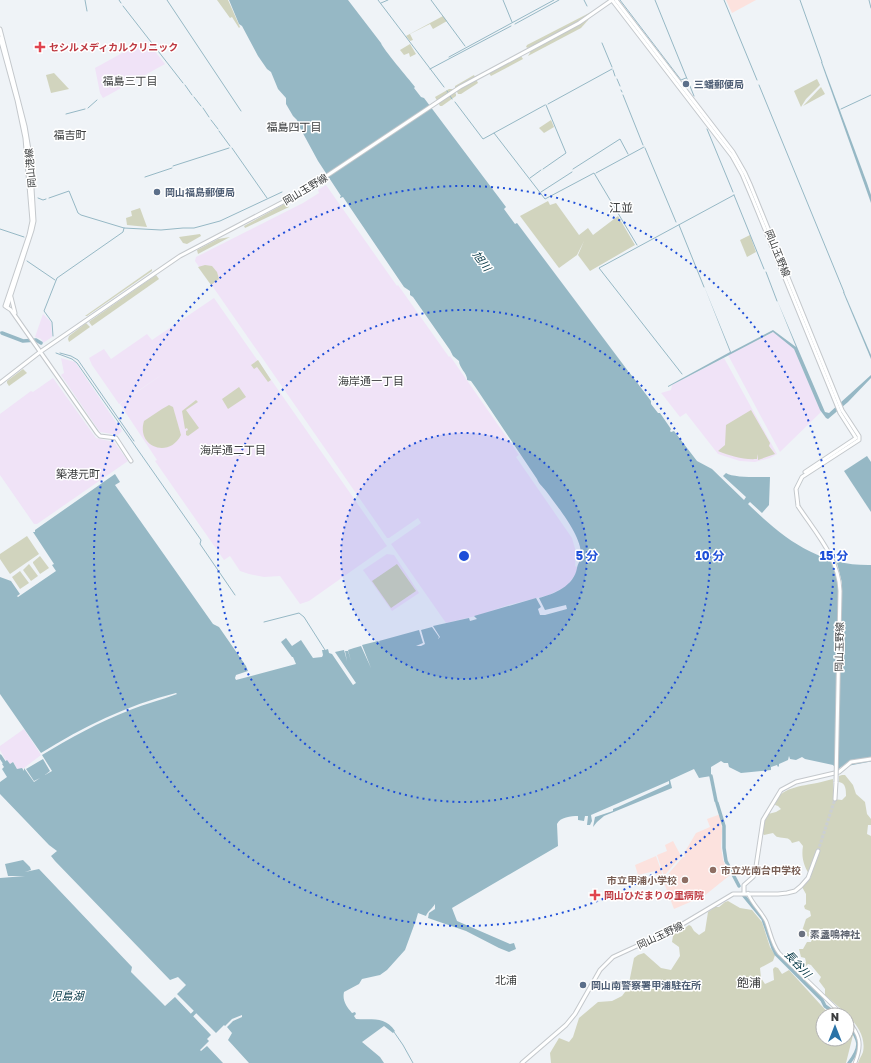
<svg xmlns="http://www.w3.org/2000/svg" width="871" height="1063" viewBox="0 0 871 1063" font-family="'Golos Text','Noto Sans JP',sans-serif">
<style>
.industrial{fill:#f0e3f7}
.education{fill:#fce2de}
.green{fill:#d1d4be}
.water{fill:#96b8c5}
.pier{fill:#eff3f7}
.lines{fill:none;stroke-linecap:round;stroke-linejoin:round}
.stream{stroke:#96b8c5;stroke-width:1}
.river{stroke:#96b8c5;stroke-width:3.5}
.primary-tunnel{stroke:#cbcfd2;stroke-width:3;stroke-dasharray:3 1.5;stroke-linecap:butt}
.secondary-casing{stroke:#c4c8cc;stroke-width:4.5}
.primary-casing{stroke:#c4c8cc;stroke-width:5}
.secondary{stroke:#fff;stroke-width:2.5}
.primary{stroke:#fff;stroke-width:3}
.primary-bridge-casing{stroke:#c4c8cc;stroke-width:5;stroke-linecap:butt}
.primary-bridge{stroke:#fff;stroke-width:3}
.ring{fill:none;stroke:#1d4ed8;stroke-width:2;stroke-dasharray:2 4}
.health-dot{fill:#e0444e;stroke:#fff;stroke-width:1.5}
.service-dot{fill:#5c6f8a;stroke:#fff;stroke-width:1.5}
.education-dot{fill:#8d6e63;stroke:#fff;stroke-width:1.5}
.worship-dot{fill:#6b7280;stroke:#fff;stroke-width:1.5}
.labels{text-anchor:middle;stroke-width:3;stroke-linejoin:round;paint-order:stroke}
.health-label{font-size:10px;font-weight:bold;fill:#be3a42;stroke:#fff;text-anchor:start}
.service-label{font-size:10px;font-weight:bold;fill:#4e5e75;stroke:#fff;text-anchor:start}
.street-label{font-size:10px;fill:#3b3d3e;stroke:#fff}
.education-label{font-size:10px;font-weight:bold;fill:#785e54;stroke:#fff;text-anchor:start}
.worship-label{font-size:10px;font-weight:bold;fill:#5b616d;stroke:#fff;text-anchor:start}
.neighbourhood-label{font-size:11px;fill:#3b3d3e;stroke:#fff}
.water-label{font-size:11px;font-style:italic;fill:#003443;stroke:#fff}
.quarter-label{font-size:12px;fill:#3b3d3e;stroke:#fff}
.centre{fill:#1d4ed8;stroke:#fff;stroke-width:2}
.ring-label{font-size:12px;text-anchor:middle;font-weight:bold;fill:#1d4ed8;stroke:#fff;stroke-width:3;stroke-linejoin:round;paint-order:stroke}
</style>
<rect width="100%" height="100%" fill="#eff3f7"/>
<!-- industrial -->
<g class="industrial">
<polygon points="146,40 165,64 103,98 100,93 95,68"/>
<polygon points="326,185 397,286 398,285 449,357 450,356 519,455 516,457 572,538 576,552 575,566 577,567 577,572 567,586 549,595 508,605 480,615 446,623 391,544 421,523 418,518 389,538 387,538 195,261 196,257 303,203 319,193 318,190"/>
<polygon points="214,298 387,546 309,601 300,604 280,576 264,577 249,574 240,571 230,556 224,560 155,461 157,460 120,404 167,371 119,404 92,365 89,358 104,349 111,359 147,334 152,340"/>
<polygon points="43,314 51,322 52,337 43,343 41,339 35,337"/>
<polygon points="774,332 794,349 821,412 780,452 728,355"/>
<polygon points="61,358 75,362 122,431 118,435 100,432 61,375 64,373"/>
<polygon points="724,358 777,454 770,458 755,462 740,461 718,454 686,413 680,417 662,394 661,393 671,390 672,385"/>
<polygon points="53,378 96,438 114,442 128,461 37,524 34,524 0,475 0,414 31,391 33,392"/>
<polygon points="387,554 394,555 419,593 392,611 363,570"/>
<polygon points="24,729 41,755 24,768 18,770 13,762 10,764 6,761 0,750 0,746"/>
</g>
<!-- education -->
<g class="education">
<polygon points="726,0 756,0 732,13"/>
<polygon points="718,815 719,815 721,820 722,831 721,847 723,860 730,875 704,896 674,909 663,880 683,857 685,857 684,854 686,850 696,833 710,827 707,819"/>
<polygon points="673,841 681,856 664,876 657,855 667,851 665,845"/>
<polygon points="656,856 663,876 658,879 655,871 638,875 635,865"/>
</g>
<!-- green -->
<g class="green">
<polygon points="217,0 228,0 240,27 239,28 232,17 230,18"/>
<path d="M595 10C574 25 552 37 528 48L526 47 527 45Z"/>
<polygon points="443,16 447,21 433,29 430,24 410,34 413,40 410,41 406,36"/>
<polygon points="589,19 581,28 528,56 531,51"/>
<polygon points="410,44 416,54 410,57 409,53 404,55 400,50"/>
<polygon points="521,56 523,59 491,76 488,72"/>
<polygon points="54,73 69,89 51,93 46,75"/>
<polygon points="474,75 478,83 461,94 458,94 455,87 455,86"/>
<polygon points="817,79 820,85 806,99 801,107 794,91"/>
<polygon points="821,87 825,94 803,106"/>
<polygon points="449,89 452,89 456,94 456,96 442,106 440,106 435,97"/>
<polygon points="551,120 554,127 544,133 539,128"/>
<polygon points="548,201 550,205 556,203 579,235 588,228 593,235 618,216 635,245 590,271 578,255 584,241 577,255 559,268 520,216"/>
<polygon points="286,203 289,207 245,228 244,226"/>
<polygon points="140,208 147,227 127,225 126,218 132,216 131,211"/>
<polygon points="200,234 201,236 187,244 183,243 179,237"/>
<polygon points="750,235 756,252 747,257 740,240"/>
<polygon points="230,237 198,254 197,250 218,239"/>
<polygon points="205,265 212,266 217,272 219,279 211,285 198,267"/>
<polygon points="152,269 152,271 87,316 85,316"/>
<polygon points="156,275 159,279 92,326 89,322 90,321"/>
<polygon points="86,323 90,327 69,342 68,339 69,336"/>
<polygon points="258,360 271,380 268,382 257,367 254,369 251,365"/>
<polygon points="23,369 27,373 9,386 7,383 7,381"/>
<polygon points="239,387 246,397 228,409 222,399"/>
<polygon points="196,400 198,402 186,410 199,428 188,436 186,435 186,431 188,430 187,428 185,429 182,411"/>
<path d="M169 405 173 407 181 435C169 459 136 447 144 421L162 409Z"/>
<path d="M751 410 770 443 769 446 775 454 758 460V454L763 449 758 454 757 459C743 460 731 456 718 451L725 445 726 425Z"/>
<polygon points="27,536 39,554 10,574 0,559 0,554"/>
<polygon points="40,556 49,568 40,574 33,563 33,562"/>
<polygon points="29,564 38,576 31,581 23,570"/>
<polygon points="397,564 416,591 391,608 372,581"/>
<polygon points="20,571 29,583 20,589 12,577"/>
<path d="M842 775H845L853 785 856 794 865 802 867 814 871 819V825H868L867 834 871 836V1063H858C859 1059 862 1055 863 1052 868 1027 840 1009 825 995V989L819 981 821 977 811 965 808 964 805 967 804 964 806 962 805 958 801 957 799 949H803L807 942H811L812 938 807 936V932L802 931 806 919 811 916 810 911 805 909 804 906 806 904V894L802 887 811 877C804 867 801 858 803 846L799 841 792 843C789 836 784 839 778 837 776 837 775 835 773 833L764 835 762 833 763 822 768 814 776 812 781 809 778 806 775 805C778 787 803 786 817 783 823 782 827 780 833 779V799L842 800 846 796C846 790 846 783 839 782V776Z"/>
<polygon points="728,901 740,908 752,910 762,922 770,947 775,955 773,961 760,968 761,978 765,984 774,980 773,969 775,967 778,968 782,974 789,970 830,1015 823,1015 823,1039 847,1039 847,1028 853,1035 846,1063 551,1063 550,1053 559,1038 569,1042 573,1037 579,1018 598,1002 612,1001 622,996 628,988 634,958 638,955 644,953 661,968 671,970 680,956 679,947 672,942 673,936 675,932 682,930 689,925 691,926 694,931 699,935 705,931 708,912 715,907 719,907 725,902"/>
</g>
<!-- water -->
<g class="water">
<path d="M229 0H348L381 43C383 49 408 78 415 87L414 88 421 97 424 98 506 207 504 209 515 224 517 223 628 371 627 373 629 372 651 401V404L658 413H660L671 429 670 431 671 432 674 431 697 461 712 469 744 500 746 497 723 476 726 473C733 478 760 477 770 477L769 505 762 513 750 502 748 504C784 539 819 566 871 565V758L851 760 837 770 833 765 805 759 802 757 796 760 790 759 789 756 788 760 779 764V766L778 767 777 765 771 767V770L741 773 729 767 728 763H724L721 761 711 767V776L699 778 694 769 670 780 672 788 604 816 597 822 593 827 595 817 613 811V809L618 807 669 784V781L591 815 592 821 590 825H587L588 816H585L584 821 578 820V816C571 816 560 817 557 824L558 846 452 908 457 921 510 944 514 943 516 949 509 952 499 948 466 931 428 918 429 913 435 909V904C432 909 428 911 426 916L418 913 416 920 405 950 387 970 380 975 362 979 359 984 344 992C342 1001 347 1007 352 1013L355 1012 356 1014 354 1016 356 1019C373 1020 385 1016 395 1031L393 1033 384 1026 362 1042 380 1057 384 1063H249L228 1040 232 1033 227 1027 233 1021 242 1017V1015L232 1019 225 1026 224 1025 216 1033 177 994 186 985 178 977 170 980 55 861 51 856 57 851 49 845 0 794V782L7 777 2 769 4 767 2 764 7 760 10 764 13 762 17 769 22 768 24 771V768L34 782 40 778 34 781 26 769 43 759 50 771 45 775 52 771 42 755C70 738 99 722 130 710 145 704 161 700 177 694L176 693C127 705 83 727 41 753L0 694V577L11 581 20 594 17 596 18 597 56 571 52 565 54 564 33 532H35V530L115 474 120 482 115 485 213 624 219 627 246 666 248 671 236 675 235 678 236 680 296 664 293 657H292L281 642 286 638 292 646 301 640 313 658 322 657 323 655 322 650H325L328 649 329 653 332 654 353 685 356 683 335 652 344 650 347 661 345 651H348L351 661 348 650 354 648 361 667 354 648 361 646 371 668 362 645 378 641 380 643 379 641 419 630 423 643 416 646H421L425 644 421 630 432 627 439 637 438 639 440 637 433 626 469 618 470 621 477 619 474 616 536 598 541 607 538 609 540 615H545L567 609 566 605 545 610 539 598C554 594 574 586 577 568 578 563 581 560 581 554 581 535 557 506 546 491 542 486 539 484 537 479L476 388 471 381 467 380C468 374 459 368 459 361L453 356 450 350 413 297 410 295V291L404 287 343 197 340 198V197L341 196 318 161 299 126 297 120 293 116 286 104V98L278 89 271 72 267 69 258 56 242 26 239 24Z"/>
<polygon points="821,62 822,62 867,183 871,195 871,203"/>
<polygon points="704,286 731,352 773,330 796,347 777,300 825,412 829,413 871,375 871,378 848,402 828,419 826,418 820,410 794,349 773,332 668,387 668,386 730,352"/>
<polygon points="843,292 844,292 871,355 871,359"/>
<polygon points="867,456 871,462 871,512 844,471"/>
<polygon points="23,860 30,867 31,870 25,872 39,869 132,967 131,972 165,1006 175,997 211,1035 207,1039 209,1041 200,1050 201,1051 207,1046 223,1063 0,1063 0,878 25,876 8,876 5,864"/>
</g>
<!-- pier -->
<polygon class="pier" points="830,558 835,559 837,563 842,583 837,772 835,771 839,588 836,573"/>
<g class="lines">
<!-- stream -->
<g class="stream">
<polyline points="85,0 87,11"/>
<polyline points="119,0 121,3"/>
<polyline points="167,0 241,111"/>
<polyline points="378,0 444,87"/>
<polyline points="431,0 465,46"/>
<polyline points="503,0 512,22"/>
<polyline points="584,0 587,6"/>
<polyline points="620,0 681,80 686,78"/>
<polyline points="655,0 694,96"/>
<polyline points="724,0 757,80"/>
<polyline points="800,0 822,62"/>
<polyline points="869,0 871,8"/>
<polyline points="381,3 388,0"/>
<polyline points="123,6 183,83"/>
<polyline points="515,24 559,0"/>
<polyline points="602,43 612,67"/>
<polyline points="449,57 554,0"/>
<polyline points="430,69 511,26"/>
<polyline points="613,70 615,76"/>
<polyline points="617,79 620,86"/>
<polyline points="185,85 192,95"/>
<polyline points="759,85 844,292"/>
<polyline points="621,90 622,92"/>
<polyline points="447,91 452,99"/>
<polyline points="623,95 643,145"/>
<polyline points="194,97 201,106"/>
<polyline points="455,102 483,139 494,133 545,199 594,173 637,245"/>
<polyline points="548,104 612,69"/>
<polyline points="88,108 97,100"/>
<polyline points="203,108 209,117"/>
<polyline points="841,109 871,95"/>
<polyline points="66,114 85,109"/>
<polyline points="211,120 218,129"/>
<polyline points="707,129 733,192"/>
<polyline points="219,131 230,146"/>
<polyline points="494,133 545,105"/>
<polyline points="232,148 267,198"/>
<polyline points="645,148 676,222"/>
<polyline points="173,166 229,148"/>
<polyline points="543,169 566,153 546,105"/>
<polyline points="573,169 620,139 628,154"/>
<polyline points="596,173 644,147"/>
<polyline points="145,177 172,168"/>
<polyline points="530,178 541,170"/>
<polyline points="541,192 572,172"/>
<polyline points="734,195 764,269"/>
<polyline points="38,198 43,200 46,199"/>
<polyline points="49,198 69,191 78,213 81,215 124,228 161,230 183,228 194,228 220,221 282,192"/>
<polyline points="679,225 704,287"/>
<polyline points="0,229 24,237"/>
<polyline points="27,261 55,280"/>
<polyline points="766,272 777,301"/>
<polyline points="0,332 2,333"/>
<polyline points="53,336 52,322 44,311 57,278 123,232 124,228"/>
<polyline points="56,353 72,359 77,363 201,540 200,544 235,595"/>
<polyline points="60,353 71,356 78,360 134,441"/>
<polyline points="682,374 599,268 734,195"/>
<polyline points="264,622 299,613 304,617 325,650"/>
<polyline points="850,765 871,761"/>
<polyline points="394,1032 403,1045 413,1063"/>
</g>
<!-- river -->
<g class="river">
<polyline points="2,333 23,341 36,340 41,343"/>
<polyline points="0,756 4,762"/>
<polyline points="711,776 716,801"/>
<polyline points="717,803 724,826 724,848 726,861 739,886"/>
<polyline points="744,896 763,919 773,948 776,954 822,1000 825,1006 838,1015"/>
<polyline points="189,1018 195,1012"/>
<path d="M847 1022C859 1040 863 1045 849 1063"/>
</g>
<!-- primary-tunnel -->
<polyline class="primary-tunnel" points="818,851 835,799"/>
<!-- secondary casing -->
<g class="secondary-casing">
<g id="secondary">
<path d="M748 893C752 904 761 911 766 921 770 931 772 944 779 953L843 1015"/>
<path d="M847 1019C860 1035 863 1044 855 1063"/>
</g>
</g>
<!-- primary casing -->
<g class="primary-casing">
<g id="primary">
<polyline points="612,0 732,156 742,174 753,200 840,413 856,438 805,472"/>
<polyline points="616,0 733,152 745,173 750,184 842,410 859,436 859,440 802,477 796,489 798,506"/>
<polyline points="0,29 25,126 30,156 34,221 32,230 7,307"/>
<polyline points="0,38 17,100 25,138 32,221 29,235 5,306 11,310 97,433 100,436 116,438 131,461"/>
<polyline points="11,297 15,313"/>
<polyline points="0,383 40,352 180,256 304,191 460,87 579,23 612,0"/>
<polyline points="835,799 836,782"/>
<polyline points="744,893 744,885 753,877 755,873 763,820 781,790 796,782 839,772 851,762 871,759"/>
<polyline points="522,1063 566,1025 575,1014 600,970 613,957 676,928 733,894 778,894 787,893 795,891 801,886 808,878 818,851"/>
</g>
</g>
<!-- secondary -->
<use href="#secondary" class="secondary"/>
<!-- primary -->
<use href="#primary" class="primary"/>
<!-- primary-bridge casing -->
<g class="primary-bridge-casing">
<path id="primary-bridge" d="M798 506C815 532 839 558 840 591L836 782"/>
</g>
<!-- primary-bridge -->
<use href="#primary-bridge" class="primary-bridge"/>
</g>
<!-- distance rings -->
<circle cx="464" cy="556" r="123" fill="#1d4ed8" fill-opacity=".12"/>
<g class="ring">
<circle cx="464" cy="556" r="123"/>
<circle cx="464" cy="556" r="246"/>
<circle cx="464" cy="556" r="370"/>
</g>
<!-- markers -->
<g class="health-dot">
<path d="M38 41h4v4h4v4h-4v4h-4v-4h-4v-4h4z"/>
<path d="M593 889h4v4h4v4h-4v4h-4v-4h-4v-4h4z"/>
</g>
<g class="service-dot">
<circle cx="686" cy="84" r="4"/>
<circle cx="157" cy="192" r="4"/>
<circle cx="583" cy="985" r="4"/>
</g>
<g class="education-dot">
<circle cx="713" cy="870" r="4"/>
<circle cx="685" cy="880" r="4"/>
</g>
<circle class="worship-dot" cx="802" cy="934" r="4"/>
<g class="labels">
<!-- health labels -->
<g class="health-label">
<text x="49" y="51">セシルメディカルクリニック</text>
<text x="604" y="899">岡山ひだまりの里病院</text>
</g>
<!-- service labels -->
<g class="service-label">
<text x="694" y="88">三蟠郵便局</text>
<text x="165" y="196">岡山福島郵便局</text>
<text x="591" y="989">岡山南警察署甲浦駐在所</text>
</g>
<!-- street labels -->
<g class="street-label">
<text transform="translate(30 168) rotate(-95)" y="4">岡山港線</text>
<text transform="translate(305 189) rotate(-31)" y="4">岡山玉野線</text>
<text transform="translate(778 253) rotate(68)" y="4">岡山玉野線</text>
<text transform="translate(839 647) rotate(-89)" y="4">岡山玉野線</text>
<text transform="translate(660 935) rotate(-25)" y="4">岡山玉野線</text>
</g>
<!-- education labels -->
<g class="education-label">
<text x="721" y="874">市立光南台中学校</text>
<text x="677" y="884" text-anchor="end">市立甲浦小学校</text>
</g>
<!-- worship labels -->
<g class="worship-label">
<text x="810" y="938">素盞嗚神社</text>
</g>
<!-- neighbourhood labels -->
<g class="neighbourhood-label">
<text x="130" y="85">福島三丁目</text>
<text x="294" y="131">福島四丁目</text>
<text x="70" y="139">福吉町</text>
<text x="371" y="385">海岸通一丁目</text>
<text x="233" y="454">海岸通二丁目</text>
<text x="78" y="478">築港元町</text>
<text x="506" y="984">北浦</text>
</g>
<!-- water labels -->
<g class="water-label">
<text transform="translate(482 261) rotate(54)" y="4">旭川</text>
<text transform="translate(798 964) rotate(47)" y="4">長谷川</text>
<text x="67" y="1000">児島湖</text>
</g>
<!-- quarter labels -->
<g class="quarter-label">
<text x="621" y="212">江並</text>
<text x="749" y="987">飽浦</text>
</g>
</g>
<circle cx="464" cy="556" r="6" class="centre"/>
<g class="ring-label">
<text x="587" y="560">5 分</text>
<text x="710" y="560">10 分</text>
<text x="834" y="560">15 分</text>
</g>
<!-- north arrow -->
<g transform="translate(835 1027)"><circle r="19" fill="#ffffff" stroke="#b1b1b2"/>
<path d="M0-3L7 15L0 10L-7 15Z" fill="#2b73a7"/>
<text y="-6" font-size="11" font-weight="bold" text-anchor="middle" fill="#3b3d3e">N</text>
</g>
</svg>
